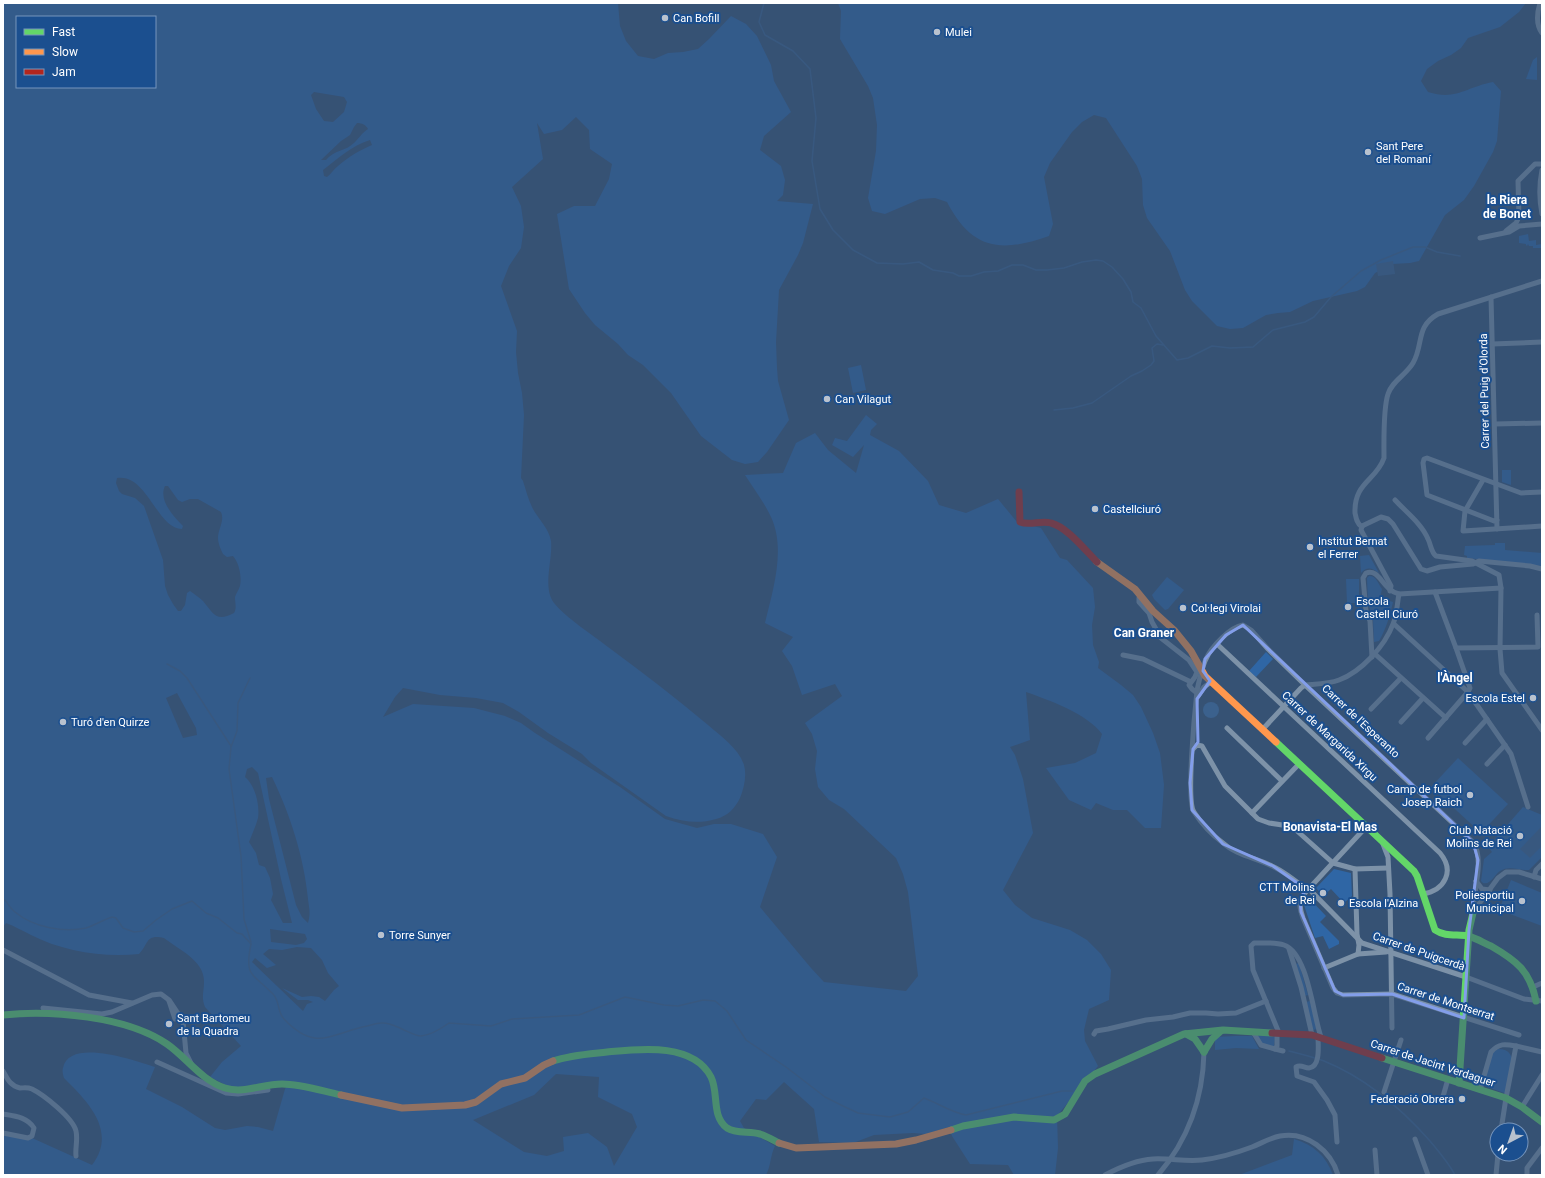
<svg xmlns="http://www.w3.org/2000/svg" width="1545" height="1178" viewBox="0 0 1545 1178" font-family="Roboto,sans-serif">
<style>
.green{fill:#2f66a5;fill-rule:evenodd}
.water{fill:#3b618d}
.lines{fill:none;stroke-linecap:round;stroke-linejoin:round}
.stream{stroke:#3b618d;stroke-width:1.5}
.street{stroke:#7d92a8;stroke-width:5}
.fast{stroke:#63d668;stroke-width:7}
.slow{stroke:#ff974d;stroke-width:7}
.jam{stroke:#b3261e;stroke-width:7}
.marked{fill:none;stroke:#839eea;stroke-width:3;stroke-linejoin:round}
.poi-dot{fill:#b9c2ce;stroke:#1b4f8f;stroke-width:1.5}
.labels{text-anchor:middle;stroke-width:4;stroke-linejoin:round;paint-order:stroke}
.poi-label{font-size:11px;fill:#fff;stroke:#1b4f8f;text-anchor:start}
.street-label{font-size:11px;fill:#fff;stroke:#1b4f8f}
.neighbourhood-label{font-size:12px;font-weight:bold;fill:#fff;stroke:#1b4f8f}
</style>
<rect width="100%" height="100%" fill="#365274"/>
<!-- green -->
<g class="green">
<path d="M3 3H618L620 26 626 41 638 56 654 59 668 53 683 52 698 49 709 39 731 16 746 24 757 36 771 65 774 81 791 112 764 136 760 150 781 166 785 180 783 195 777 201 813 204 803 243 798 255 779 290 776 342 777 368 778 381 789 420 767 452 758 462 745 464 732 460 701 436 671 393 643 365 628 355 618 344 595 325 585 313 569 289 557 214 574 206H595L609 179 612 164 590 149 589 130 576 117 562 130 544 134 537 123 543 159 512 187 521 206 524 227 521 248 509 266 501 286 517 331 516 352 518 373 522 393 524 415 521 478 523 481C526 490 528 499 532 507 537 518 549 528 551 541 553 560 542 587 554 603 566 618 593 635 608 647 642 672 676 698 708 725 721 736 739 749 744 765 747 776 744 788 740 798 735 808 728 816 716 819 699 824 683 822 666 816L591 763 582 754 548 733 519 712 503 703 476 698 440 695 403 688 395 697 383 717 413 704 474 708 505 716 521 723 535 733 620 787 665 819 697 828 714 824H731L763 834 777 857 760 907 811 968 824 982 906 991 918 976 908 892 903 874 896 858 844 809 829 800 818 787 815 769 817 751 812 734 805 723 842 696 835 684 802 695 792 666 782 651 793 637 765 623C773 590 786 549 771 517 764 502 754 489 745 475L783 473 796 443 815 433 828 450 856 473 864 445 853 457 832 445 835 438 847 441 866 415 877 424 871 430 870 435 899 451 928 481 939 505 966 513 998 499 1017 522 1041 528 1060 558 1067 560 1093 588 1095 607 1092 625 1093 645 1099 662 1098 668 1121 685 1133 695 1141 707 1153 733 1160 753 1164 785 1161 828H1145L1127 810H1113L1096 803 1091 810 1069 800 1046 768 1075 763 1096 753 1102 734C1088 714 1049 700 1026 692L1030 740 1010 747 1015 755 1023 779 1033 833 1003 890 1015 905 1032 918 1070 930 1087 940 1101 954 1111 970 1109 1000 1089 1009 1084 1030 1085 1041 1098 1066 1057 1116 1058 1148 1055 1175H1014L1008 1165 970 1164 952 1136 949 1127 926 1134 913 1133 874 1135 853 1143 819 1142 814 1109 784 1082 766 1100 756 1099 740 1121 744 1128 775 1146C770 1156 771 1166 766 1175H3V1135L32 1138 92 1165C118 1131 87 1101 64 1078 63 1075 62 1071 63 1068 69 1037 136 1061 155 1067L146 1089 182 1107 215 1128 225 1130 247 1126 258 1127 273 1131 285 1089 290 1081 232 1088 210 1077 222 1062 241 1046 205 1007C201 997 204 992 204 982 205 961 178 949 164 938 145 934 149 944 139 954 104 958 62 951 31 935 23 931 14 926 6 923L3 927ZM17 17H155V87H17ZM314 92 344 97 347 102 344 112 333 122 324 121 316 109 311 95ZM357 123C362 123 366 125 368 129 362 133 359 138 354 143 346 151 334 150 326 160H321L341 141 350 135 354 127ZM370 140 372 145C360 150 348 157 338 166 334 169 331 174 327 177L324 176 323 170C339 158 351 146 370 140ZM117 478C147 473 157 529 182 529L183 526C174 517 158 500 165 486H168L178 500 182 502 190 499H198L221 512C225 521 218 529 218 538 218 543 221 550 223 554L227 557 233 556C239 563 242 576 240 586 239 590 236 593 235 597 235 603 237 608 234 613 216 623 213 613 203 601 199 597 194 594 190 591L187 593 185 605 181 611H178L173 604 168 595 165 586 163 560 144 506 135 498 122 494 119 491 116 483ZM177 693 196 728 197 735 183 738 166 698ZM252 767 258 773 281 879 292 923H283L271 900 273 894 270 878 265 867 259 865 256 853 249 842C252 834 256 826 258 818 260 805 255 785 245 777L247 769ZM272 777C290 814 304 857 308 899 309 909 311 912 308 923L302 917 296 905 269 799 266 778ZM270 929 305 934 307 939 304 943 296 945 271 942ZM297 947 311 948 322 960 328 973 339 986 334 990 325 1001 319 997 311 996 302 997 282 988 298 1000H308L313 1002 307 1004 303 1011 252 962 255 958 267 968 276 965 263 954 269 949 282 950ZM556 1074 599 1077 598 1097 632 1114 637 1127 614 1166 607 1147 588 1133 563 1137 564 1151 547 1156 524 1152 473 1120 534 1095Z"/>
<path d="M838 3H1526L1519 12 1500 27 1468 38 1461 48 1451 55 1438 61 1427 69 1421 81 1428 92C1456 101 1466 87 1493 82L1501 91 1497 141 1493 152 1474 186 1464 200 1445 215 1419 261 1410 263 1392 264 1375 273 1365 287 1357 291 1313 301 1290 312 1278 313 1266 315 1243 328 1230 329 1217 326 1192 301 1185 290 1170 251 1147 218 1143 205 1142 179 1137 166 1106 118 1094 115 1082 122 1072 132 1050 163 1044 177 1053 224 1049 236C1001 253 972 250 947 202L935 198 920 199 885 214 872 211 868 198 876 151 877 125 873 98 868 86 840 39 841 11Z"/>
<polygon points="1537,57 1537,80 1526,79 1533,60"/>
<polygon points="1528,234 1529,241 1536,240 1536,245 1542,244 1542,248 1533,248 1533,246 1529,246 1528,244 1527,246 1526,245 1526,244 1519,243 1519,236"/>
<polygon points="861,365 866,390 853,393 848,368"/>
<polygon points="1502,470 1511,470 1511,485 1502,482"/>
<polygon points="1495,543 1505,543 1505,550 1542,553 1541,566 1467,558 1467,556 1464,555 1465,546 1495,545"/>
<path d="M1369 555 1379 573C1372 568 1367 566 1361 573L1360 556Z"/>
<path d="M1369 576C1377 576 1378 584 1382 589L1380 598 1393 602C1390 616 1386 629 1379 641L1374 642 1373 619 1368 603 1367 578Z"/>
<polygon points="1167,577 1184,590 1168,609 1165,610 1154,599 1152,595"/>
<polygon points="1346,579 1359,579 1359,603 1347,603"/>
<polygon points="1266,652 1273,659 1256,677 1249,671"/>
<polygon points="1458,758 1508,804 1481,833 1431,787"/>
<path d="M1523 807 1542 815V857L1529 870C1519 871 1510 865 1500 871 1494 875 1491 885 1483 883L1481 881 1484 859 1492 852 1488 847Z"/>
<polygon points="1334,869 1351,873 1352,896 1344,903 1331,889 1323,896 1316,888"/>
<polygon points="1511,880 1542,893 1542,926 1499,910"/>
<polygon points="1307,896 1326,916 1320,922 1339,941 1339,944 1329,949 1323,936 1315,938 1304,905 1304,900"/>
<polygon points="1299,963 1308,995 1304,996 1295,964"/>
<polygon points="1310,1001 1317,1029 1313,1030 1306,1002"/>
<polygon points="1258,1034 1275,1036 1274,1047 1262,1045 1258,1040"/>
<polygon points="1235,1036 1252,1036 1259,1049 1236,1048 1215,1050 1215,1037"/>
<path d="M1498 1049C1522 1049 1510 1079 1507 1094L1482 1085 1492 1052Z"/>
<path d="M1294 1139C1314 1145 1326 1156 1333 1175H1239L1292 1155Z"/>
</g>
<!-- water -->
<g class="water">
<polygon points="1393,261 1395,274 1378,276 1376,264"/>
<circle cx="1211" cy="710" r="8"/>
<polygon points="1542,826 1542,846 1530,858 1520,849"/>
</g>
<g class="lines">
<!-- stream -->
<g class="stream">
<polyline points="764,3 759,22 765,35 793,51 810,69 816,118 812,161 820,209 833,230 853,250 877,263 903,264 919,262 933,270 953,273 959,276 971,276 984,272 998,271 1012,265 1023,265 1036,270 1047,270 1064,268 1082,262 1096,260 1103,261 1112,267 1123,279 1131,292 1133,302 1141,308 1156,336 1177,360 1188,358 1212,346 1230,348 1253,347 1273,330 1305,322 1314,317 1331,297 1361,271 1381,260 1413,247 1425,247 1437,252 1460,256"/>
<polyline points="1054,410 1073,408 1092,403 1131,376 1142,371 1151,365 1154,361 1152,348 1157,344 1163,345"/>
<polyline points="167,664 180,671 187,678 231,746"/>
<polyline points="250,678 238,703 237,731 231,747 229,769 241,856 244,919 251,942"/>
<path d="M3 900H5C8 904 11 909 15 912 33 927 63 933 86 928 93 926 105 919 112 917L116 918 123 928 134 932 143 931 156 920 172 909 192 901 206 913 218 918 237 933 242 934 251 944"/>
<path d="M251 944C244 978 253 973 273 994 280 1001 277 1012 284 1019 315 1052 330 1034 367 1026 371 1025 377 1023 381 1023 390 1022 397 1027 404 1030 409 1032 416 1036 421 1036 431 1035 442 1028 449 1023L491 1026 512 1019 579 1015 625 997 664 1005 678 1006 703 1000 715 1001 727 1011 746 1040 786 1067 825 1097 843 1106 858 1113 890 1117 908 1112 924 1098C938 1103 950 1112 966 1115L1062 1091H1073"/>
<path d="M1289 1051C1301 1054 1313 1057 1324 1061 1366 1078 1400 1107 1430 1141 1439 1152 1448 1162 1455 1175"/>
</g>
<!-- street -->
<g class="street">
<path d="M1540 3C1537 13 1536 25 1542 33"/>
<path d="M1542 170C1539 185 1539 199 1542 214"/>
<polyline points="1506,231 1516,223 1519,217 1518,181 1535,164 1542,164"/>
<polyline points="1480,238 1509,232 1519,226 1542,224"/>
<polyline points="1491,297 1497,529"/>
<polyline points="1492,344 1542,342"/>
<polyline points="1495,424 1542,423"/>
<polyline points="1483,480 1465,511 1463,531 1542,526"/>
<path d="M1395 500C1406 512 1422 524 1428 539 1431 545 1431 552 1436 556L1472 561 1499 575 1501 588 1500 649 1502 673 1542 730"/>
<polyline points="1497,520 1494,521 1427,495 1423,463 1424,459 1427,458 1521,493 1542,492"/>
<path d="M1362 527C1357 524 1356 518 1355 513 1354 482 1376 481 1384 458 1384 440 1383 409 1388 394 1392 381 1406 375 1413 363 1424 344 1415 327 1438 314L1542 281"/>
<polyline points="1390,591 1391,586 1361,530 1362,526 1381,517 1388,519 1393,524 1421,569 1427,571 1440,567 1473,564 1479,561 1530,566 1542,569"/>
<polyline points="1141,596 1139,598 1139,602 1149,613 1152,622 1161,638 1189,660 1197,672 1195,677 1189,685 1192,689 1197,693"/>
<polyline points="1394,624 1468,692 1511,754 1528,807"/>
<path d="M1217 644 1440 853C1455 871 1445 890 1423 894"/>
<polyline points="1456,648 1538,647 1537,615"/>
<polyline points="1375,654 1446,718"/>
<polyline points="1123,655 1143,659 1191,682"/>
<path d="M1372 657 1370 621 1366 611 1363 578 1366 573C1380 568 1382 590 1399 594L1501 588"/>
<polyline points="1198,696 1204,687 1211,682"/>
<polyline points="1371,709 1401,678"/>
<polyline points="1401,722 1423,698"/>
<polyline points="1227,728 1282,781"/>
<path d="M1262 730 1301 688 1305 685C1316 684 1329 684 1339 680 1361 672 1385 646 1393 624 1397 615 1397 604 1399 594"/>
<polyline points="1428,738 1468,692 1470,688 1456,648 1435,592"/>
<polyline points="1465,743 1487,719"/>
<polyline points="1193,749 1197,745 1202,746 1225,786 1258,819 1269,823 1289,826 1296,830 1333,863 1355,869 1388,868"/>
<polyline points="1487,764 1505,745"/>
<polyline points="1252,813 1299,764"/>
<path d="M1366 827 1303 895C1298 902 1300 910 1303 918L1333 988 1337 993 1343 995 1392 994 1519 1035"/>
<polyline points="1383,844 1388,857 1390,894 1392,1028"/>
<polyline points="1355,869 1357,934 1359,945 1358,954"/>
<polyline points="1534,877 1536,870 1542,864"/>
<polyline points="1476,881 1482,889 1490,890"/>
<polyline points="1309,889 1362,943 1466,977 1524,999 1542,1001"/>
<path d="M1307 890C1296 881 1285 872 1272 866 1256 858 1236 855 1223 843 1212 835 1201 823 1194 812 1186 801 1195 709 1197 691 1198 685 1203 664 1206 659 1211 647 1230 627 1243 625L1251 630 1268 649 1305 685 1473 842C1485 860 1473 891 1473 913"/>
<polyline points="1473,912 1498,878 1506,872 1519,872 1542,879"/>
<polyline points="1289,949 1301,987 1312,1035"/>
<polyline points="3,950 89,995 132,1003"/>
<polyline points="1324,968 1358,954 1386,952"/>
<polyline points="1533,987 1542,983"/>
<polyline points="169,1001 175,1019"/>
<polyline points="43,1008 102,1014 112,1012 152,995 161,994 169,1000 183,1021 186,1053 192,1065"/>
<polyline points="1253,1032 1261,1045 1275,1049 1277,1046 1277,1033"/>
<path d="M1279 1033 1253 970 1251 946 1254 943C1263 943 1275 942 1284 945 1308 953 1313 1015 1321 1037"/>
<polyline points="1094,1034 1096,1031 1108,1029 1146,1020 1173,1017 1190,1013 1206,1013 1218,1014 1236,1013 1266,1001"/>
<path d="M1318 1036C1318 1044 1321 1067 1309 1068 1304 1068 1301 1064 1296 1067L1297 1076 1314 1082 1327 1100 1335 1115 1337 1142"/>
<polyline points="1516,1046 1542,1052"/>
<polyline points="1275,1049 1283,1051"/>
<polyline points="157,1062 226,1093 238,1094 268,1090"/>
<path d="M3 1071C7 1078 10 1086 20 1088 24 1088 27 1087 32 1089 44 1095 73 1118 76 1131 78 1140 75 1148 76 1156"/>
<path d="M1480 1090 1491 1052C1499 1043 1505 1044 1516 1046L1506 1098 1501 1130"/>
<polyline points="1384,1092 1401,1040"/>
<polyline points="1442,1100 1448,1079"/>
<polyline points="1522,1107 1542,1075"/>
<path d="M3 1114C15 1116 27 1117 34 1128L32 1136 28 1138 3 1133"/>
<polyline points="1415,1139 1428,1175"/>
<polyline points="1375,1150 1377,1175"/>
<path d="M1105 1175C1120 1167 1136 1160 1153 1159 1170 1158 1186 1162 1202 1160 1219 1158 1236 1153 1252 1147 1262 1143 1270 1138 1280 1136 1307 1131 1331 1151 1338 1175"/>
<path d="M1158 1175C1188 1140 1203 1098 1204 1052"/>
<polyline points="1496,1175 1498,1154"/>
<polyline points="1527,1175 1527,1168 1542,1148"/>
</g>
<!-- fast -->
<g class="fast">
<path d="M1276 742 1414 871 1417 876 1435 930C1445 937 1457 934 1468 936 1476 938 1484 943 1491 946 1517 961 1530 971 1536 1001"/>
<path d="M3 1015C51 1010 126 1016 167 1044 187 1058 201 1080 225 1088 244 1094 262 1084 282 1084 301 1084 322 1091 341 1095"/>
<polyline points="1186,1034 1195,1039 1204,1052"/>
<polyline points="1204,1052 1212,1039 1221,1031"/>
<polyline points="1382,1058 1506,1098 1522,1107 1542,1122"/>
<path d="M553 1061C571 1055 589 1054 607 1052 639 1049 693 1042 711 1077 719 1093 711 1116 727 1128 736 1134 749 1131 760 1134 766 1136 773 1140 779 1143"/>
<polyline points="1459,1083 1469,930 1473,913"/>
<polyline points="951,1130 963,1126 1014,1117 1054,1120 1065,1114 1085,1081 1095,1074 1184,1034 1223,1030 1272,1033"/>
</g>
<!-- slow -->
<g class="slow">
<polyline points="1097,562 1135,589 1153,611 1174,630 1191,651 1205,676 1276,742"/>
<polyline points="341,1095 402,1108 465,1105 476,1102 501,1084 525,1078 544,1065 553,1061"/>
<polyline points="779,1143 796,1148 896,1144 916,1140 951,1130"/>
</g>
<!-- jam -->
<g class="jam">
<path d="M1019 492 1020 522C1030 526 1041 520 1051 523 1067 527 1085 550 1097 562"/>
<polyline points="1272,1033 1312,1035 1382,1058"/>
</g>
</g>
<!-- marked area -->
<path d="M0 0H1545V1178H0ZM1243 625 1473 842 1478 860 1469 930 1464 1018 1392 994 1343 995 1335 991 1301 912 1300 900 1306 889 1273 866 1223 844 1192 810 1190 783 1193 749 1198 742 1197 699 1210 681 1203 671 1205 659 1226 635Z" fill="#365274" fill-opacity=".55" fill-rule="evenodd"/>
<path class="marked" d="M1243 625 1473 842 1478 860 1469 930 1464 1018 1392 994 1343 995 1335 991 1301 912 1300 900 1306 889 1273 866 1223 844 1192 810 1190 783 1193 749 1198 742 1197 699 1210 681 1203 671 1205 659 1226 635Z"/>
<!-- markers -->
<g class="poi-dot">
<circle cx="665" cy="18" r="4"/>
<circle cx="937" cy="32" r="4"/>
<circle cx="1368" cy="152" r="4"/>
<circle cx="827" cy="399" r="4"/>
<circle cx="1095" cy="509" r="4"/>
<circle cx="1310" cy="547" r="4"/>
<circle cx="1348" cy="607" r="4"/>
<circle cx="1183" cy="608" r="4"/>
<circle cx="1533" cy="698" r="4"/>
<circle cx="63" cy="722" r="4"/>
<circle cx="1470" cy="795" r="4"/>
<circle cx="1520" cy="836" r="4"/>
<circle cx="1323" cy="893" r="4"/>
<circle cx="1522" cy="901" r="4"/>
<circle cx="1341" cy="903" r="4"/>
<circle cx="381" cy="935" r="4"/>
<circle cx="169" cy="1024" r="4"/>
<circle cx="1462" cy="1099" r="4"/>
</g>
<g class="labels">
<!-- poi labels -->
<g class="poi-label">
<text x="673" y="22">Can Bofill</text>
<text x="945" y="36">Mulei</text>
<text x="1376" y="150">Sant Pere<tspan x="1376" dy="13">del Romaní</tspan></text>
<text x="835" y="403">Can Vilagut</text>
<text x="1103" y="513">Castellciuró</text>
<text x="1318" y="545">Institut Bernat<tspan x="1318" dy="13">el Ferrer</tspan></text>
<text x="1356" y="605">Escola<tspan x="1356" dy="13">Castell Ciuró</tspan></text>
<text x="1191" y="612">Col·legi Virolai</text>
<text x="1525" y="702" text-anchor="end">Escola Estel</text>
<text x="71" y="726">Turó d'en Quirze</text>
<text x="1462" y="793" text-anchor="end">Camp de futbol<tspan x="1462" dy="13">Josep Raich</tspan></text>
<text x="1512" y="834" text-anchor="end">Club Natació<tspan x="1512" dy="13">Molins de Rei</tspan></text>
<text x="1315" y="891" text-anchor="end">CTT Molins<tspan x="1315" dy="13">de Rei</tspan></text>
<text x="1514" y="899" text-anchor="end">Poliesportiu<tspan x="1514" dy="13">Municipal</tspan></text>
<text x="1349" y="907">Escola l'Alzina</text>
<text x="389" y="939">Torre Sunyer</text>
<text x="177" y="1022">Sant Bartomeu<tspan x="177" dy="13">de la Quadra</tspan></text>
<text x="1454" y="1103" text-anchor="end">Federació Obrera</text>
</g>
<!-- street labels -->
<g class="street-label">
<text transform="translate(1484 391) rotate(-91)" y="4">Carrer del Puig d'Olorda</text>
<text transform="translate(1361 721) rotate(43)" y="4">Carrer de l'Esperanto</text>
<text transform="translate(1330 736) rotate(43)" y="4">Carrer de Margarida Xirgu</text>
<text transform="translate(1419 951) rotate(19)" y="4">Carrer de Puigcerdà</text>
<text transform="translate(1446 1001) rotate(18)" y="4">Carrer de Montserrat</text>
<text transform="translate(1433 1063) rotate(18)" y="4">Carrer de Jacint Verdaguer</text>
</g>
<!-- neighbourhood labels -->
<g class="neighbourhood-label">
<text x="1507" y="204">la Riera<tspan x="1507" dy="14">de Bonet</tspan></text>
<text x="1144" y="637">Can Graner</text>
<text x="1455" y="682">l'Àngel</text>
<text x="1330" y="831">Bonavista-El Mas</text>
</g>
</g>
<!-- border -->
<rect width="1545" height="1178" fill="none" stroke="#ffffff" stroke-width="8"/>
<!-- legend -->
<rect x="16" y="16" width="140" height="72" fill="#1b4f8f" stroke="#7695bc"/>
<rect x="24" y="29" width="20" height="6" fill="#63d668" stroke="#7695bc"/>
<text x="52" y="36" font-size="12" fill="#ffffff">Fast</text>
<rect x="24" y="49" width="20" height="6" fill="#ff974d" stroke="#7695bc"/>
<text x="52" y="56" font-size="12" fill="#ffffff">Slow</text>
<rect x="24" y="69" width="20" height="6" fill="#b3261e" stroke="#7695bc"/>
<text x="52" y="76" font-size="12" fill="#ffffff">Jam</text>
<!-- north arrow -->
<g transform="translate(1509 1142) rotate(221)"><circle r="19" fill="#1b4f8f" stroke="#7695bc"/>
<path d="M0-3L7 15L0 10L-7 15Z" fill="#b9c2ce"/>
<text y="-6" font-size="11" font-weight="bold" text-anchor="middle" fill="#ffffff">N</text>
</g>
</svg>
